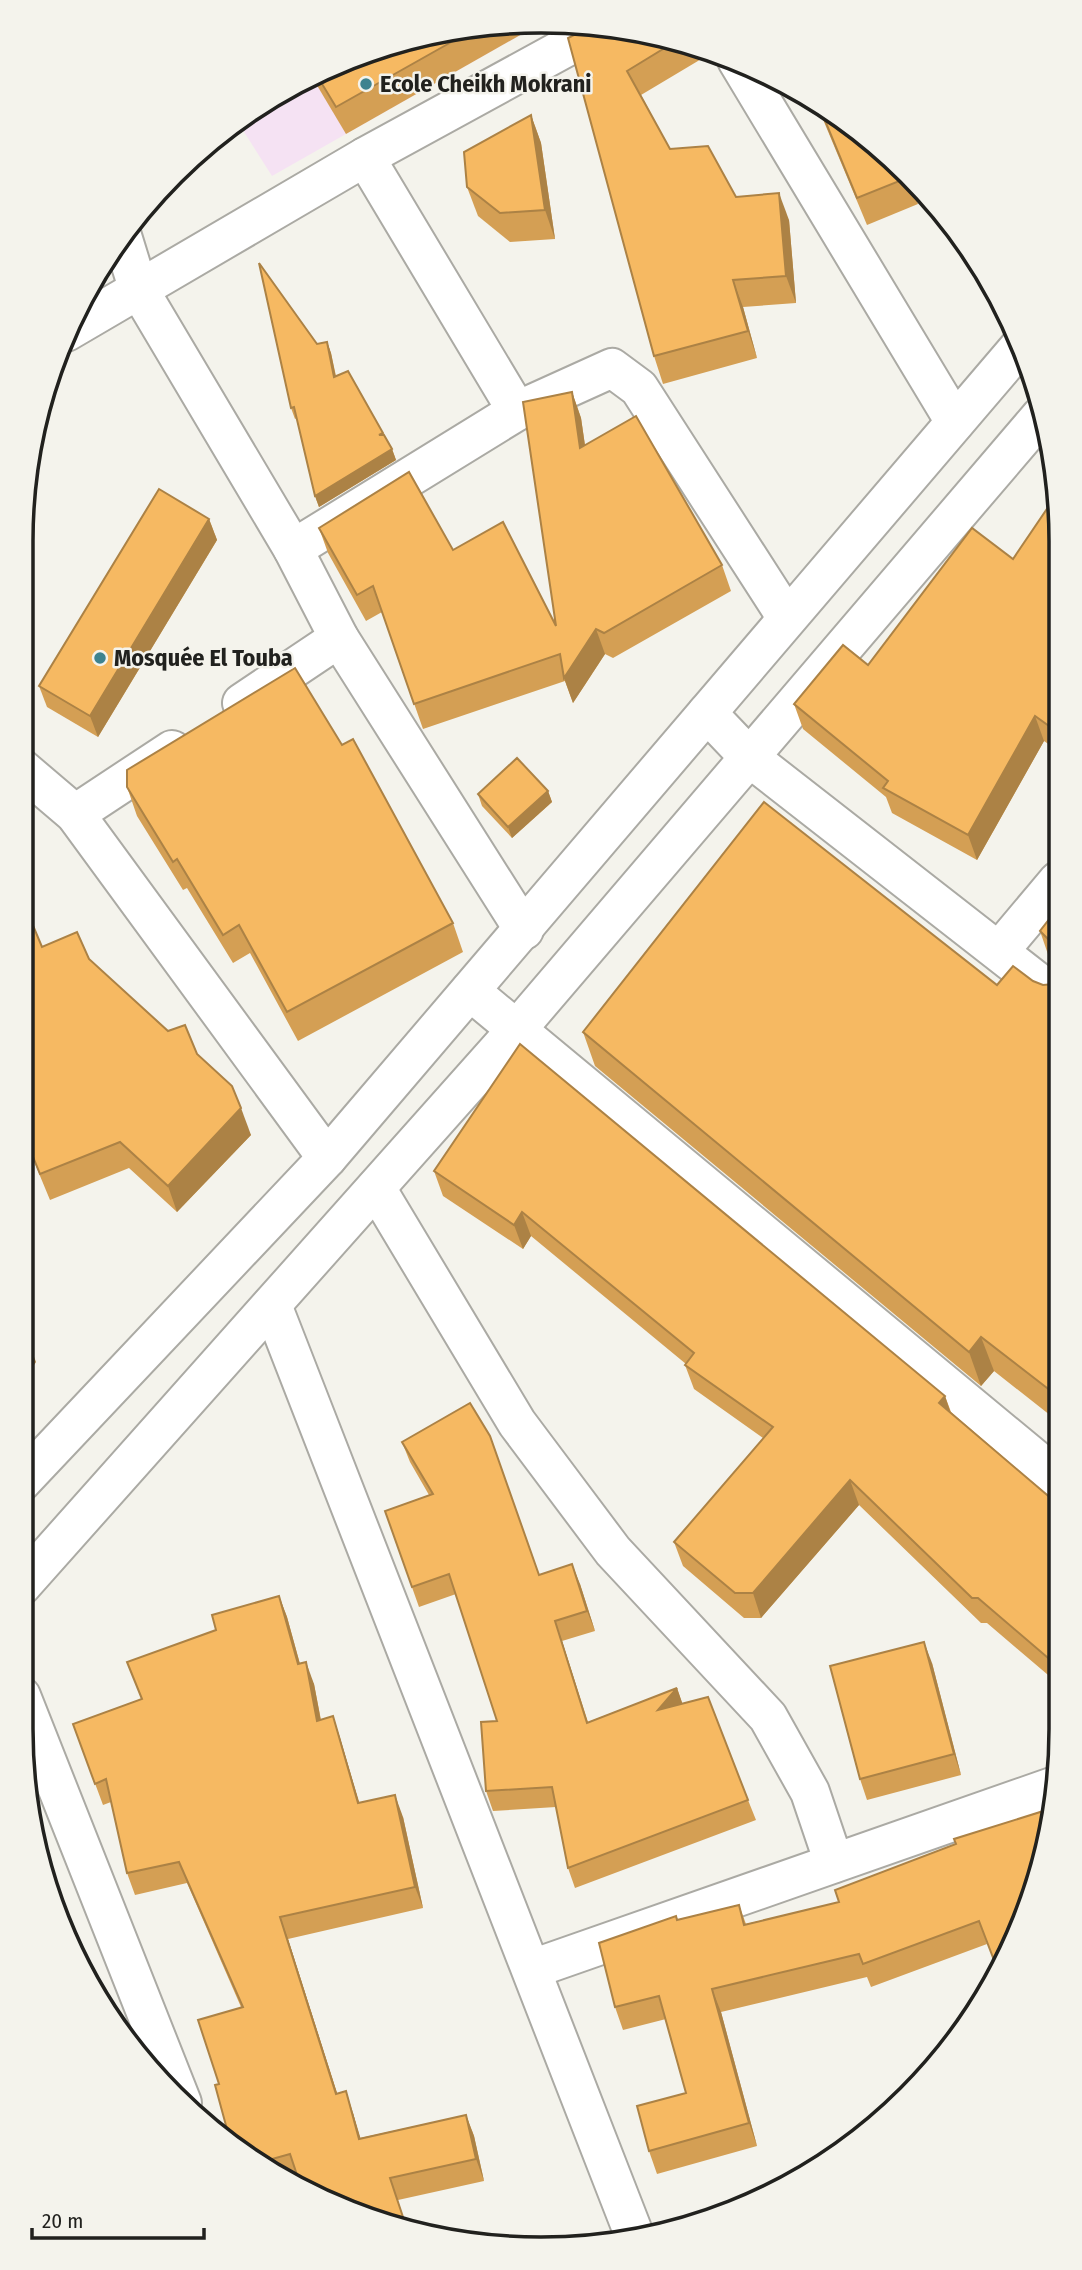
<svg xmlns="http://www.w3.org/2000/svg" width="1082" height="2270" viewBox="0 0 1082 2270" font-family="'Fira Sans Condensed',sans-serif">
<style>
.education{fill:#f5e2f3}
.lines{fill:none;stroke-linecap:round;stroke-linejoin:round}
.minor-casing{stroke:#abaaa4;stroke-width:42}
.tertiary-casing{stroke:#abaaa4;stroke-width:42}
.minor{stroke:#fff;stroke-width:38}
.tertiary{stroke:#fff;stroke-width:38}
.wall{fill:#d49f54}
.shaded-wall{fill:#ac8245}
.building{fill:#f6b962;stroke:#ac8245;stroke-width:2}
.poi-dot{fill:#3e838f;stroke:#f4f3ec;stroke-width:2.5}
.labels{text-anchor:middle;stroke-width:5;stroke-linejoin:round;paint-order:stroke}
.poi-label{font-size:24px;font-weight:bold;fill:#21211e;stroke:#f4f3ec;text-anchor:start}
.rim{fill:none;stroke:#21211e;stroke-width:3.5}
</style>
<rect width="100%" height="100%" fill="#f4f3ec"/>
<!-- education -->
<polygon class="education" points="545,21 272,176 237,121 252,108 342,60"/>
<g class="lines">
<!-- minor casing -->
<g class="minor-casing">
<g id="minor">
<polyline points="737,60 955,422"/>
<polyline points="365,157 517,411"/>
<polyline points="122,236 138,288 293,549 339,638 524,930"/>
<polyline points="66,332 365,157 603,27"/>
<polyline points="293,549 517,411 612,368 639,388 787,618"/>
<polyline points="242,703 339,638"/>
<polyline points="707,713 749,757 1058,998"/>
<polyline points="21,768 75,814 327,1158"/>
<polyline points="75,814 172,750"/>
<polyline points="1000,950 1058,881"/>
<polyline points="470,991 1060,1480"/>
<polyline points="376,1188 517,1423 613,1551 768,1717 810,1792 834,1863"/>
<polyline points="272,1305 635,2237"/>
<polyline points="21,1696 182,2103"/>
<polyline points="532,1969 1055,1786"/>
</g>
</g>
<!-- tertiary casing -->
<g class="tertiary-casing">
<g id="tertiary">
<polyline points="21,1482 327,1158 1022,344"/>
<polyline points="21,1586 518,1028 1041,416"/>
</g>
</g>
<!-- minor -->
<use href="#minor" class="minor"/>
<!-- tertiary -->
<use href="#tertiary" class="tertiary"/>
</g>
<!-- wall -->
<g class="wall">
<polygon points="541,21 545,21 346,134 312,77 342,60 440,31"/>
<polygon points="643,31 713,52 641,95 670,149 736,197 789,220 796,303 743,307 757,358 663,384 654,356 568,38"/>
<polygon points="817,105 858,129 910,181 918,204 867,225"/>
<polygon points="531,115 541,143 555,239 510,242 478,216 467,187"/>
<polygon points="327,342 331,353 336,376 348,371 392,449 396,460 319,507 315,496 297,418 295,419 291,408 317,344"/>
<polygon points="572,392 581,418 585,445 722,565 731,591 613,658 605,654 573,703 565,681 423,729 382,612 366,621 328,553 319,528 453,550 556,626"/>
<polygon points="1057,494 1057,750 1044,741 977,860 892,813 886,797 803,729 794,704 868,665 1013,559"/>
<polygon points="209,519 217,540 98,737 47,707 39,686"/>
<polygon points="342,745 453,923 463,952 298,1041 250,953 233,963 187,888 183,890 137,816 127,787"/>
<polygon points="548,791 552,802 512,838 482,806 478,794"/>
<polygon points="21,897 42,947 89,959 168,1031 197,1054 251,1135 177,1212 129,1168 50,1200 21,1130"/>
<polygon points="1058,908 1058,971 1052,966 1040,931"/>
<polygon points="1033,981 1043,985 1054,984 1058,981 1060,1423 994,1371 981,1386 595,1066 583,1032"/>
<polygon points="434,1171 945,1396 951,1412 1060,1506 1061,1686 987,1623 981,1623 859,1505 761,1618 744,1618 683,1566 674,1542 763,1438 694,1389 685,1365 686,1364 531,1236 523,1249 443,1196"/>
<polygon points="402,1442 539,1575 580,1584 595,1631 562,1641 588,1722 677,1688 682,1703 748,1800 756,1820 575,1888 568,1868 556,1807 493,1811 486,1791 497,1721 456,1594 419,1607 385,1511 429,1495 410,1462"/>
<polygon points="279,1596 287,1617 300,1664 314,1684 321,1720 333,1716 340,1738 359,1803 403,1817 423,1908 288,1939 337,2093 353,2113 360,2138 466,2115 474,2136 484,2181 398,2200 298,2176 283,2180 231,2144 219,2084 241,2007 187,1883 135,1895 127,1873 111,1802 103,1805 73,1724 141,1699 216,1630"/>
<polygon points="932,1663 961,1775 867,1800 860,1779"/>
<polygon points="956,1844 987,1944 871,1987 867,1977 721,2012 757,2146 657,2174 649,2151 686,2093 666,2019 623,2030 615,2007 677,1920 739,1905 746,1924 839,1902"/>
</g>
<!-- shaded-wall -->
<g class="shaded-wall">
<polygon points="531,115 541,143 555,239 545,210"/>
<polygon points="779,193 789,220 796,303 786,276"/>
<polygon points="733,280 743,307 757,358 748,331"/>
<polygon points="327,342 331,353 338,388 334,377"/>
<polygon points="572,392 581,418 589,474 580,448"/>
<polygon points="392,449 396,460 319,507 315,496"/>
<polygon points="209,519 217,540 98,737 90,716"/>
<polygon points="596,629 605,654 573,703 564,678"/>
<polygon points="1035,716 1044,741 977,860 968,835"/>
<polygon points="548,791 552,802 512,838 508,827"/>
<polygon points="241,1108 251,1135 177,1212 168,1186"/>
<polygon points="522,1212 531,1236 523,1249 514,1225"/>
<polygon points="981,1337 994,1371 981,1386 969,1352"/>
<polygon points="28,1341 36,1362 21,1385 21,1352"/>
<polygon points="945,1396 953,1420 939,1403"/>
<polygon points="850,1480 859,1505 761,1618 753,1593"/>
<polygon points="572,1564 580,1584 595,1631 587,1611"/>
<polygon points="279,1596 287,1617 306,1686 298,1664"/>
<polygon points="555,1621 562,1641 594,1743 587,1723"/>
<polygon points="924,1642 932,1663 961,1775 954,1754"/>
<polygon points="306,1662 314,1684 325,1743 317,1721"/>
<polygon points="677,1688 684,1708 658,1710"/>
<polygon points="333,1716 340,1738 366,1825 358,1803"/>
<polygon points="395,1795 403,1817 423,1908 415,1887"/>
<polygon points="280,1917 288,1939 344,2115 336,2094"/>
<polygon points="712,1989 721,2012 757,2146 749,2123"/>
<polygon points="346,2091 353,2113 367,2160 359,2139"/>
<polygon points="466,2115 474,2136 484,2181 476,2159"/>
</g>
<!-- building -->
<g class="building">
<polygon points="478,27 336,107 316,74 342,60 440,31"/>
<polygon points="627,29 643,31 676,41 627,71 670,149 708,146 736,197 779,193 786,276 733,280 748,331 654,356 568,38 576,34"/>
<polygon points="819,106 858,129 907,178 857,198"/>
<polygon points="531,115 545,210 500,213 467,187 464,152"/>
<polygon points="259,263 317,344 327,342 334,377 348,371 383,433 379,435 384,435 392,449 315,496 294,407 291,408"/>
<polygon points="572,392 580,448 636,416 722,565 604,633 596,629 564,678 560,654 414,704 373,586 357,595 319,528 409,472 453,550 503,522 556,626 523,402"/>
<polygon points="159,489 209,519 90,716 39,686"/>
<polygon points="1057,494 1057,730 1056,731 1035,716 968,835 883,788 888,781 794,704 843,645 868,665 972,528 1013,559"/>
<polygon points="295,668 342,745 353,739 453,923 287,1012 239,925 223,935 177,859 173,862 127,787 127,770"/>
<polygon points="517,758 548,791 508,827 478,794"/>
<polygon points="764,802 997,985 1013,966 1033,981 1043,985 1054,984 1058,981 1060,1398 981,1337 969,1352 583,1032"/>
<polygon points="21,897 42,947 77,932 89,959 168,1031 185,1025 197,1054 232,1086 241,1108 168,1186 120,1142 40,1174 21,1127"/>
<polygon points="1058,908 1058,949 1040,931"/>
<polygon points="520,1044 945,1396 939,1403 1060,1506 1061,1669 978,1598 972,1598 850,1480 753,1593 735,1593 674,1542 773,1427 685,1365 694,1353 522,1212 514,1225 434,1171"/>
<polygon points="21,1337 28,1341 21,1352"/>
<polygon points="470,1403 490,1436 539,1575 572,1564 587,1611 555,1621 587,1723 677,1688 658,1710 708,1697 748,1800 568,1868 552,1787 486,1791 481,1722 497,1721 449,1574 412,1587 385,1511 433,1494 402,1442"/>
<polygon points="279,1596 298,1664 306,1662 317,1721 333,1716 358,1803 395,1795 415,1887 280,1917 336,2094 346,2091 359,2139 466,2115 476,2159 390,2178 406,2226 301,2187 290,2154 258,2163 231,2144 215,2085 219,2084 198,2020 243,2007 179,1862 127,1873 106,1779 95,1784 73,1724 142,1699 127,1662 216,1630 212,1615"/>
<polygon points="924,1642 954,1754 860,1779 830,1666"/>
<polygon points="1053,1808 1051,1831 1021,1928 997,1968 979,1921 863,1964 859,1954 712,1989 749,2123 649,2151 637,2106 686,2093 659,1996 615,2007 599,1943 676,1916 677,1920 739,1905 744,1925 839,1902 835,1890 956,1844 954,1839"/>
</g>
<!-- markers -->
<g class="poi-dot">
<circle cx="366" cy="84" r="7"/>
<circle cx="100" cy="658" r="7"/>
</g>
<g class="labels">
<!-- poi labels -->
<g class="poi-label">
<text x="380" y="92">Ecole Cheikh Mokrani</text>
<text x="114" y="666">Mosquée El Touba</text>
</g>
</g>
<!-- crop -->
<path d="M0 0H1082V2270H0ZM541 33H541A508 508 0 0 1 1049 541V1729A508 508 0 0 1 541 2237H541A508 508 0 0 1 33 1729V541A508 508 0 0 1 541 33Z" fill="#f4f3ec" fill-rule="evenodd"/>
<path class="rim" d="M541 33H541A508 508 0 0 1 1049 541V1729A508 508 0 0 1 541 2237H541A508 508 0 0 1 33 1729V541A508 508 0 0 1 541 33Z"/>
<!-- scale -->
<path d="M32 2228v10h172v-10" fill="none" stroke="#21211e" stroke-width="3.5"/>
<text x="42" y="2228" font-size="21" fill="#21211e" stroke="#f4f3ec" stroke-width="5" paint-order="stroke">20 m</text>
</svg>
